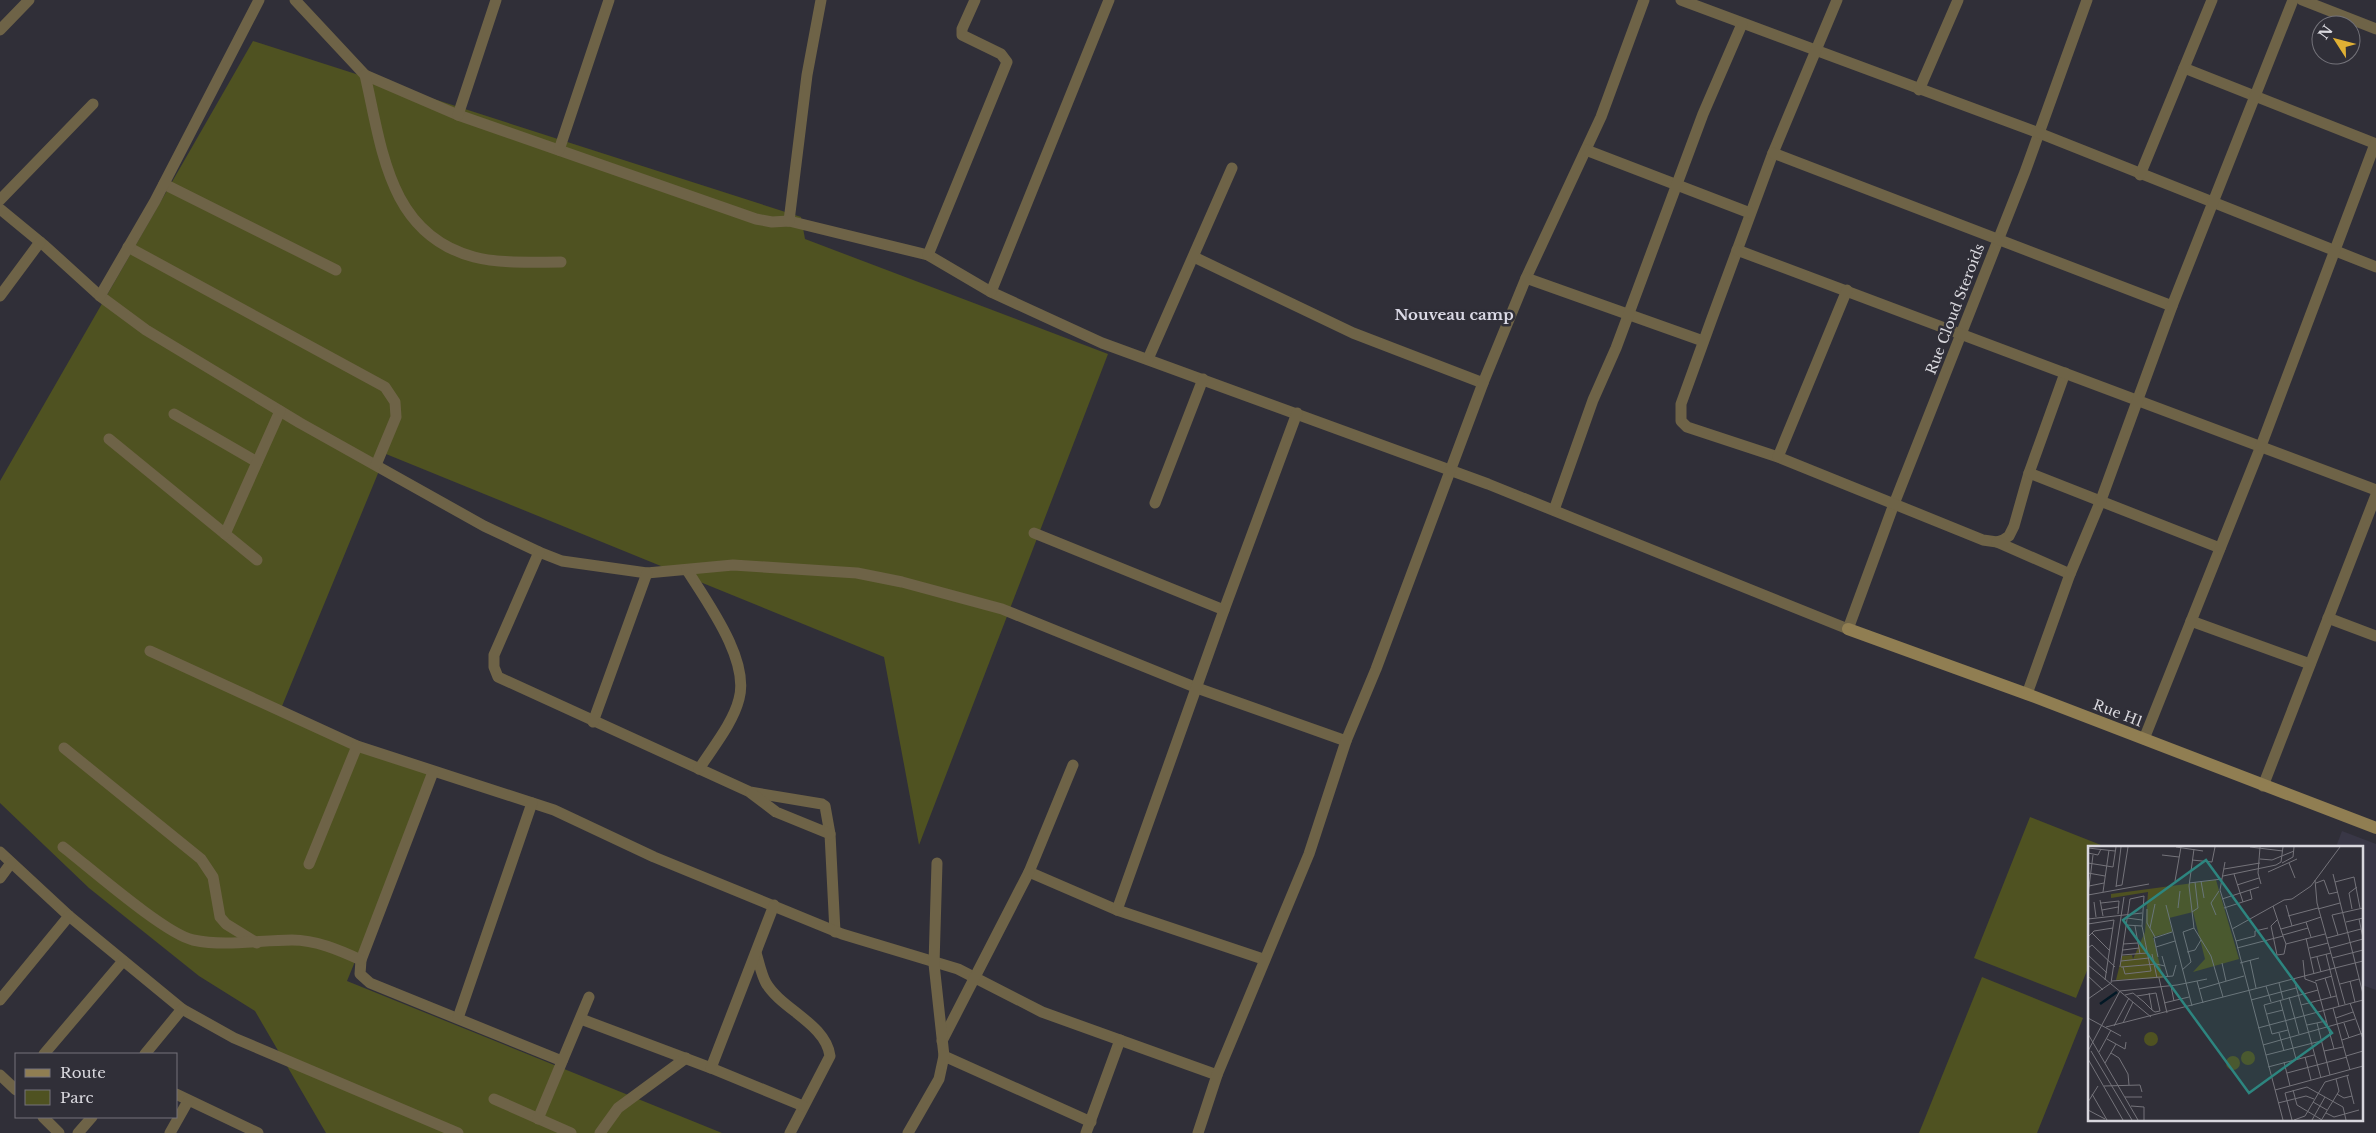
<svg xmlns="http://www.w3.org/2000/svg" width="2376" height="1133" viewBox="0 0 2376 1133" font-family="'Libre Baskerville',serif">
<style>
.built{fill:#393746}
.green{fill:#4f5221}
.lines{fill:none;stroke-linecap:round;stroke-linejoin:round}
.street{stroke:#6e6347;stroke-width:11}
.secondary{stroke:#907e52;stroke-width:12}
.labels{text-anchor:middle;stroke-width:5;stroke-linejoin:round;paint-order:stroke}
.street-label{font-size:14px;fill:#d9d8de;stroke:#302f38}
.neighbourhood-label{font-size:15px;font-weight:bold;fill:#dbdae6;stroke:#302f38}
.inset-river{fill:none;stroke:#021825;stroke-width:2.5}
.inset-road{fill:none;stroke:#74737a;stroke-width:1}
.view{fill:#2d857f;fill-opacity:0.15;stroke:#2d857f;stroke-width:2.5}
.inset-edge{fill:none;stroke:#d9d8de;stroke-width:2.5}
</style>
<rect width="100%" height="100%" fill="#302f38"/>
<!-- built -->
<polygon class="built" points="2342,831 2376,844 2376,990 2362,985 2362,847 2336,847"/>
<!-- green -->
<g class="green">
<polygon points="253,41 801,217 805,239 1108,354 919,845 884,657 386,454 280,711 432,773 347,981 722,1133 326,1133 255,1011 199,976 89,888 0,803 0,481"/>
<polygon points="2030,817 2106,847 2090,847 2090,963 2076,998 1974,958"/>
<polygon points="1982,977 2083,1018 2037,1133 1919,1133"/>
</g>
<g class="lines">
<!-- street -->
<g class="street">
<polyline points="295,0 365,75 458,115 756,219 772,222 789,221 928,255 991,292 1102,343 1488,484 1848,629 1894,504 2025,172 2087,0"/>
<polyline points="1644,0 1601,117 1526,278 1703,341"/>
<polyline points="1681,0 2039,133 2376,267"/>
<polyline points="1837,0 1773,153 1711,321 1681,404 1681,421 1687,427 1778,457 1983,540 1997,542 2003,540 2009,536 2014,526 2029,473 2065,373"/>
<polyline points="2302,0 2376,29"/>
<polyline points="0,30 29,0"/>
<polyline points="2184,68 2376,144"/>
<path d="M365 75C382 148 388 234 474 257 501 264 533 262 561 262"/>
<polyline points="1919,90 1958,0"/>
<polyline points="458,115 496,0"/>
<polyline points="559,150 609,0"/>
<polyline points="1586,150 1750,213"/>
<polyline points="1773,153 2172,306"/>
<polyline points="2140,175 2212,0"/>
<polyline points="164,184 336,270"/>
<polyline points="0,200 93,104"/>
<polyline points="0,209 45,246 100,296 146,330 300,423 484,526 539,552 562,561 647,573 733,565 857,573 902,582 1002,609 1197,688 1346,741"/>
<polyline points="789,221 807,75 821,0"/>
<polyline points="128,247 385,387 395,402 396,417 376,465"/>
<polyline points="1737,250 2376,490"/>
<polyline points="928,255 1007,62 1001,54 962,35 962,29 975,0"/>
<polyline points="1194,257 1353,333 1483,383"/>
<polyline points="991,292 1109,0"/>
<polyline points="0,296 40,242"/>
<polyline points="100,296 155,201 259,0"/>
<polyline points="1148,359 1232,168"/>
<polyline points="174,414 257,462"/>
<polyline points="109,439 257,560"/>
<polyline points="1778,457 1847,290"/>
<polyline points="2029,473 2220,548"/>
<polyline points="1155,503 1203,379"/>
<polyline points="1554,510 1593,400 1616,348 1703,114 1742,24"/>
<polyline points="1034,533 1224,610"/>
<polyline points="225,534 280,411"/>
<polyline points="1997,542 2070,574"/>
<polyline points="539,552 494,655 494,667 498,677 750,792 822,804 825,806 830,834 835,932"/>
<path d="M687 570C707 602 750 660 739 699 733 723 713 747 699 769"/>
<polyline points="2328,618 2376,636"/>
<polyline points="2191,621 2310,664"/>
<polyline points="150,651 357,746 554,810 654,857 842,934 958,969 1042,1012 1217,1075"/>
<polyline points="2027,694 2070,574 2101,500 2172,306 2293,0"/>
<polyline points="593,722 647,573"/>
<polyline points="2144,739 2261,446 2375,144"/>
<polyline points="64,748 201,859 213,877 220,917 226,924 257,943"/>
<polyline points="433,772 361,960 360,974 370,983 562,1061"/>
<polyline points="2263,786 2376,495"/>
<polyline points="751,793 776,812 830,834"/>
<path d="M63 847C89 867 165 934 193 940 226 947 259 940 292 940 316 940 339 950 361 960"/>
<polyline points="0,852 69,916 182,1009 234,1038 458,1133"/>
<polyline points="309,864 357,746"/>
<polyline points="1029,872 1117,910 1263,959"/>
<polyline points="0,878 11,863"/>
<polyline points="1117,910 1224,610 1297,413"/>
<path d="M756 953C759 962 761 974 766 983 781 1009 826 1024 830 1056L790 1133"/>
<polyline points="0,1000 69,916"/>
<polyline points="458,1018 532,803"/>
<polyline points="581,1019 711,1068 803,1106"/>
<polyline points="942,1041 1029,872 1073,765"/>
<polyline points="44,1054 123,961"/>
<polyline points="145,1054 182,1009"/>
<polyline points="944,1056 1091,1122"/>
<polyline points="711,1068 774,905"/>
<polyline points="0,1075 16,1090"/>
<polyline points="176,1094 258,1133"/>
<polyline points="494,1099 571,1133"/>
<polyline points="43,1117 59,1133"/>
<polyline points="538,1119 589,997"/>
<polyline points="78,1133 92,1117"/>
<polyline points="170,1133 188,1101"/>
<polyline points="600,1133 618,1108 686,1058"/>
<polyline points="908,1133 939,1079 944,1056 934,964 937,863"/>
<polyline points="1086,1133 1120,1040"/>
<polyline points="1198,1133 1217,1075 1309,854 1346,741 1376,669 1483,383 1526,278"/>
</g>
<!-- secondary -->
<polyline class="secondary" points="1848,629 2027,694 2376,828"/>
</g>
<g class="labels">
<!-- street labels -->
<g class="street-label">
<text transform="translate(1955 309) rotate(-69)" y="5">Rue Cloud Steroids</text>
<text transform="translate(2118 713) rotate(21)" y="5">Rue H1</text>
</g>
<!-- neighbourhood labels -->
<g class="neighbourhood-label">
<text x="1454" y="320">Nouveau camp</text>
</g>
</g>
<!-- overview -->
<g transform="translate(2088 846)">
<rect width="275" height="275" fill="#302f38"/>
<path d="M128 34 151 113 105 126 117 113 105 66 81 72 84 86 65 91 75 132 28 134 34 110 44 109 45 113 57 86 60 46 23 52V48ZM56 193a7 7 0 1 1 14 0a7 7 0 1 1-14 0ZM153 212a7 7 0 1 1 14 0a7 7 0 1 1-14 0ZM138 217a7 7 0 1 1 14 0a7 7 0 1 1-14 0Z" fill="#4f5221"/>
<path class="inset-river" d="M12 158 29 146"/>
<path class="inset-road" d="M88 1 115 5M162 1 195 5M172 1 170 27 173 38M0 2 27 5M106 3 101 40 106 82 123 110 135 151M0 7 10 9 13 3M74 9 91 11M172 13 184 14 206 5M104 14 124 16 127 1M137 16 132 44 148 95 195 274M0 17 25 21 28 1M194 17 205 11 206 1M201 17 207 32M136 23 172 17M180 26 209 13M0 27 17 30M146 28 155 56M245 28 275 148M135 30 188 19 193 16 195 1M87 35 93 1M113 35 116 52M247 36 266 31 272 62M101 37 134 33M228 37 236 34 241 48 250 46M149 39 171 32M1 40 16 37M28 40 34 39 40 1M28 41 33 1M15 46 21 4M0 49 61 38M0 49 5 9M134 53 171 41M12 54 15 70M6 56 8 71M13 57 31 55 30 68M78 59 104 160M198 59 204 80M90 62 92 45M136 62 164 53 162 44M59 63V77L67 91M230 63 252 57M264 63 261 47 269 41M14 64 30 61M104 66 110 62 107 36M128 69 123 57 131 45M200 70 230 62M39 72 54 74M0 73 54 67M190 73 183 80 189 109 196 108 198 98M271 73 275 92M258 76 275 72M0 78 26 74 17 134M38 79 54 80M47 80 52 108M62 82 67 58M144 83 196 54 204 53 223 40 252 1M193 83 218 76M4 87 22 105M195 89 220 82M250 89 244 69 275 62M195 90 198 98 237 88M0 91 6 85 25 82M223 91 218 76 233 71M218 92 226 128M239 92 273 83M148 95 167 90V85L180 82M35 98 50 97M68 101 87 95M0 102 4 99 27 121M149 102 195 90 185 60M221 102 240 97M242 102 275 93M35 104 51 102M99 106 107 104 113 94M64 108 69 132M238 108 251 160M0 109 19 127M34 109 59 107M74 110 80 131M70 111 66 92 84 86M229 111 233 126M223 112 243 107M244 112 275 104M162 114 168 142M215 114 217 133 228 137 246 203M33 115 61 112M134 117 138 135M152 117 171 112M0 119 63 171M32 121 42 53 56 50 54 80 63 125 37 128 35 121M33 121 68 118 77 120M94 124 103 116 95 86 106 82M0 130 15 144M71 132 79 167M237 132 243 151M206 133 233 232M24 135 85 130 88 119M109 135 115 157M227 135 244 130M262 135 267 156M191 137 195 153M252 138 271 133M83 140 86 155M111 143 156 130M32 145 89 139 119 133M61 147 64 164M37 149 45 147 56 156 64 164 67 166 72 165 68 147 49 150M201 151 211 188M0 153 23 137 36 51M163 154 208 142M192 154 208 213M183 156 178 140 247 122 229 57 227 34M76 157 101 151M262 157 275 193M257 158 247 122 275 115M213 159 248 150M245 162 258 210M179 168 195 164M0 172 33 190M248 172 265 166M35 177 45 156M229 177 242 229M256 177 261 192M219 179 238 175M26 180 41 152M18 181 178 140M170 182 275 154M200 184 184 188 176 159 230 144M191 187 196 205M0 188 50 274M19 193 37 203 38 196M254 194 275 187M175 199 267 173M0 205 32 145M3 205 44 274M236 205 255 201M11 206 23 184M23 207 31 212 40 228 41 239M178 209 233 195M217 211 223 234M0 213 35 274M196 216 202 240M17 217 28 198M180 221 226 209M262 224 258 210 275 205M199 227 259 211M259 230 266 258M16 240 52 239 54 246M187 244 275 220M205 244 209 259 234 274M4 248 19 274M249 248 256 252 264 250M37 251H54M0 256 10 240M225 256 239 264M190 257 218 250 226 253M43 260 56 261V274M0 264 17 273M238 267 246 271 271 264M234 273 251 245 248 233M204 274 197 247 219 241 255 261 258 274M206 274 217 270 237 236 261 229M224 274 237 251"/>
<path class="view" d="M118 14 244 187 161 247 35 74Z"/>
<rect width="275" height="275" class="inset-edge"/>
</g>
<!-- legend -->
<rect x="15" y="1053" width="162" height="65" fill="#302f38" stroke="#74737a"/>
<rect x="25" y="1069" width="25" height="8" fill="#907e52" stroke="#74737a"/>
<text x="60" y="1078" font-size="15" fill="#d9d8de">Route</text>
<rect x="25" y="1090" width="25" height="15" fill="#4f5221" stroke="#74737a"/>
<text x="60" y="1103" font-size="15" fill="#d9d8de">Parc</text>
<!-- north arrow -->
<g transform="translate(2336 40) rotate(306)"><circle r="24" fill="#302f38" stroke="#74737a"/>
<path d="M0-4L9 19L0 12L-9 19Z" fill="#e0b034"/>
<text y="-8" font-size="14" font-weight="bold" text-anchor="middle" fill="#d9d8de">N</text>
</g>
</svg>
